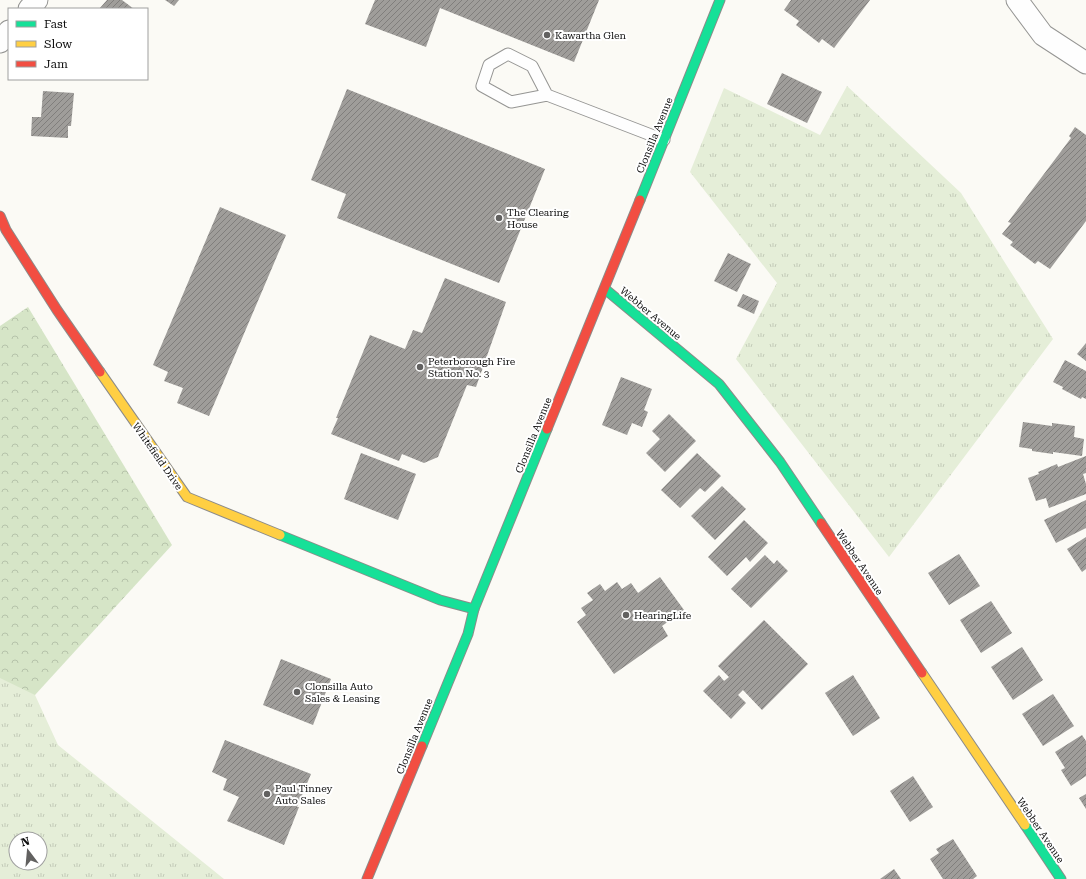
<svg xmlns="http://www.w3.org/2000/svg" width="1086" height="879" viewBox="0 0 1086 879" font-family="'Roboto Serif',serif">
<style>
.grass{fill:url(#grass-tufts);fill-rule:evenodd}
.forest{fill:url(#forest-crowns)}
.building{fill:url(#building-hatch)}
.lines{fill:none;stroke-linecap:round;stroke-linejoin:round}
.lane-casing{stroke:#959593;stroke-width:13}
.street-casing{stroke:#959593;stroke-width:23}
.fast-casing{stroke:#8c8b89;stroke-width:11}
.slow-casing{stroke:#8c8b89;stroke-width:11}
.jam-casing{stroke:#8c8b89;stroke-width:11}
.lane{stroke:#fefefe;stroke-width:11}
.street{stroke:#fefefe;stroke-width:21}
.fast{stroke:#16e098;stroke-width:9}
.slow{stroke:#ffcf43;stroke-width:9}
.jam{stroke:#f24e42;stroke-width:9}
.poi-dot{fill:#626160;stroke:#fff;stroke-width:1.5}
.labels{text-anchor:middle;stroke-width:4;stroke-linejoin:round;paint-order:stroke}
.poi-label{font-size:10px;fill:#0f0f0f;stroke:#fff;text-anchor:start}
.street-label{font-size:10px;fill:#0f0f0f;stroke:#fff}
</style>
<defs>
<pattern id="grass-tufts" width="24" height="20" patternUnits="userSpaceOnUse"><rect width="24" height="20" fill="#e5eed8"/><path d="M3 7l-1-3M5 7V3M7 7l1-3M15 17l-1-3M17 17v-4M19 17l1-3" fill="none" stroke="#c3cbb8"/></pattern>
<pattern id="forest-crowns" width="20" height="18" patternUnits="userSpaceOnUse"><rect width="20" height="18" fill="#d6e5c7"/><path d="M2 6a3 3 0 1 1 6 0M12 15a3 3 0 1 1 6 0" fill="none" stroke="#b6c3aa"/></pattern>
<pattern id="building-hatch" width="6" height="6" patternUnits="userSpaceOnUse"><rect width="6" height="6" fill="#9f9d9a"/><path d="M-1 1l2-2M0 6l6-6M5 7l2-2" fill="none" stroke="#807e7c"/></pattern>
</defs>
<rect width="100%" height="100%" fill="#fbfaf5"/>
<!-- grass -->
<g class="grass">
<polygon points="847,86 961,193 1053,339 889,557 736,359 777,283 690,172 724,88 820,135"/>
<path d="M0 581 35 695 58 745 224 879H0ZM16 839H40V863H16Z"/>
</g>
<!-- forest -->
<polygon class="forest" points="28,307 172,545 35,695 0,678 0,326"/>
<!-- building -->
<g class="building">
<polygon points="107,0 122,0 134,9 99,9"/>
<polygon points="165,0 179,0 174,6"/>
<polygon points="375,0 599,0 574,62 440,8 426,47 365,24"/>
<polygon points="791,0 870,0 834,48 822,39 819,43 796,25 799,21 784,10"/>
<polygon points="782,73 822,92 807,123 767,104"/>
<polygon points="347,89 545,169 499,283 337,218 346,194 311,180"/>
<polygon points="43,91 74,93 71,126 68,126 68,138 31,136 32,117 41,117"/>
<polygon points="1075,127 1086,135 1086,221 1050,269 1038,261 1035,264 1010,245 1013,242 1002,234 1011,223 1008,222 1071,138 1069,136"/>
<polygon points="220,207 286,235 209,416 177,403 183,388 164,381 168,372 153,365"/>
<polygon points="728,253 751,264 737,292 714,281"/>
<polygon points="445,278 506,302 476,387 467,385 438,457 424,463 402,454 399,461 331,434 338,418 336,418 370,335 405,349 413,330 422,333"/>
<polygon points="743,294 759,301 754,314 737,306"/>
<polygon points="1086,343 1086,361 1077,354"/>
<polygon points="1065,360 1086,371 1086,399 1082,397 1081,399 1062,389 1063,387 1053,382"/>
<polygon points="621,377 652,389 644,410 648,412 642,427 632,423 627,435 602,425"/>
<polygon points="669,414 696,441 665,472 646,453 660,439 652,431"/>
<polygon points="1023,422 1052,426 1052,423 1075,426 1074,437 1084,439 1082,456 1053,452 1053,454 1032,451 1032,449 1019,447"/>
<polygon points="361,453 416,474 398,520 344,499"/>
<polygon points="697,453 721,476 705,492 700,488 680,508 661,490"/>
<polygon points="1086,456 1086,473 1083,474 1086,484 1086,494 1049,508 1046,498 1036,501 1028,478 1039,474 1038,472 1057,464 1058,467"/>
<polygon points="722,486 746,509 715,540 691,516"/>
<polygon points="1086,500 1086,528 1056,543 1044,520"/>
<polygon points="744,520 768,543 750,562 746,557 727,576 708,557"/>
<polygon points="1086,537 1086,569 1082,572 1067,549"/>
<polygon points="959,554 980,586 949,605 928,573"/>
<polygon points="765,555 774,564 777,560 788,571 751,608 731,589"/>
<polygon points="660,577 684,610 662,626 668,636 614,674 577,622 586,615 581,608 593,600 587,593 600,584 605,591 617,582 622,589 631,583 638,593"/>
<polygon points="991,601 1012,633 981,653 960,620"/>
<polygon points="764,620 808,664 762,710 743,690 738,695 746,703 731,719 703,691 719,675 724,681 729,677 718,666"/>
<polygon points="1022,647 1043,680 1013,700 991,667"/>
<polygon points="281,659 331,679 313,725 263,705"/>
<polygon points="853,675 880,718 853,736 825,693"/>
<polygon points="1053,694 1074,726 1043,746 1022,714"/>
<polygon points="1082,735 1086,741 1086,776 1071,786 1061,770 1065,768 1055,752"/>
<polygon points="225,740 311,774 297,807 299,807 284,845 227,821 239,797 223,790 227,779 212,772"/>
<polygon points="913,776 933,807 910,822 890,791"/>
<polygon points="1086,794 1086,809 1079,798"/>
<polygon points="953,839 977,876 973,879 943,879 930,859 939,853 936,849"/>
<polygon points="894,869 901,879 880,879"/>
</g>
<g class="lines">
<!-- lane casing -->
<g class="lane-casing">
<polyline id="lane" points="547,95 532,66 508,54 489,65 482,86 511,102 547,95 664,140"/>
</g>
<!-- street casing -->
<g class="street-casing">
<g id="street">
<polyline points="1017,0 1043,35 1086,63"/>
<polyline points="29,9 37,0"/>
<polyline points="0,42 9,31"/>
</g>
</g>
<!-- fast casing -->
<g class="fast-casing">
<g id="fast">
<polyline points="640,200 720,0"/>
<polyline points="605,289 719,384 780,462 821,523"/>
<polyline points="280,535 440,600 474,609"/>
<polyline points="422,746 468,634 474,609 547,429"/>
<polyline points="1025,825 1061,879"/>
</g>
</g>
<!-- slow casing -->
<g class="slow-casing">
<g id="slow">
<polyline points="100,372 187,497 280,535"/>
<polyline points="922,673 1025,825"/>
</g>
</g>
<!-- jam casing -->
<g class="jam-casing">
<g id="jam">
<polyline points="0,216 6,230 57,310 100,372"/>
<polyline points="547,429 640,200"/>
<polyline points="821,523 922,673"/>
<polyline points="367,879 422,746"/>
</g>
</g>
<!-- lane -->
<use href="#lane" class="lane"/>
<!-- street -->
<use href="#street" class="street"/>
<!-- fast -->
<use href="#fast" class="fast"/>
<!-- slow -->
<use href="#slow" class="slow"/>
<!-- jam -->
<use href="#jam" class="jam"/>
</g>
<!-- markers -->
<g class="poi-dot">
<circle cx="547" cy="35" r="4"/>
<circle cx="499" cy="218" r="4"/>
<circle cx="420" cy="367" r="4"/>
<circle cx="626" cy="615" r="4"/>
<circle cx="297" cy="692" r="4"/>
<circle cx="267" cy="794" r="4"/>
</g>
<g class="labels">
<!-- poi labels -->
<g class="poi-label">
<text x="555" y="39">Kawartha Glen</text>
<text x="507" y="216">The Clearing<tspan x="507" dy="12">House</tspan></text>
<text x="428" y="365">Peterborough Fire<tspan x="428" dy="12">Station No. 3</tspan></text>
<text x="634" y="619">HearingLife</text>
<text x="305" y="690">Clonsilla Auto<tspan x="305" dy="12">Sales &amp; Leasing</tspan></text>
<text x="275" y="792">Paul Tinney<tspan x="275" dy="12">Auto Sales</tspan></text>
</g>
<!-- street labels -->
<g class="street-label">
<text transform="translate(654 135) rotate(-68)" y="4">Clonsilla Avenue</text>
<text transform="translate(651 313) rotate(40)" y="4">Webber Avenue</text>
<text transform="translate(533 435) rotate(-68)" y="4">Clonsilla Avenue</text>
<text transform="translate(158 456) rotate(55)" y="4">Whitefield Drive</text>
<text transform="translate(860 562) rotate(56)" y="4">Webber Avenue</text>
<text transform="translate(414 736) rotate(-68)" y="4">Clonsilla Avenue</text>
<text transform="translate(1041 830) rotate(56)" y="4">Webber Avenue</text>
</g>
</g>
<!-- legend -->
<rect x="8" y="8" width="140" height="72" fill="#ffffff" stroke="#9f9f9f"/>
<rect x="16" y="21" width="20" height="6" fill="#16e098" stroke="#9f9f9f"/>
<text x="44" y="28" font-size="12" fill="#0f0f0f">Fast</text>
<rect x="16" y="41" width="20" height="6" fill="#ffcf43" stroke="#9f9f9f"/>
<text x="44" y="48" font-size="12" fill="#0f0f0f">Slow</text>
<rect x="16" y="61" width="20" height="6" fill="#f24e42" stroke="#9f9f9f"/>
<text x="44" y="68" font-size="12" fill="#0f0f0f">Jam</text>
<!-- north arrow -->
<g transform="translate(28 851) rotate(344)"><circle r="19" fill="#ffffff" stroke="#9f9f9f"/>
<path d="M0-3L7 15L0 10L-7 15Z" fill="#626160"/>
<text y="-6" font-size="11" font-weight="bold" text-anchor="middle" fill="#0f0f0f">N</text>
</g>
</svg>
